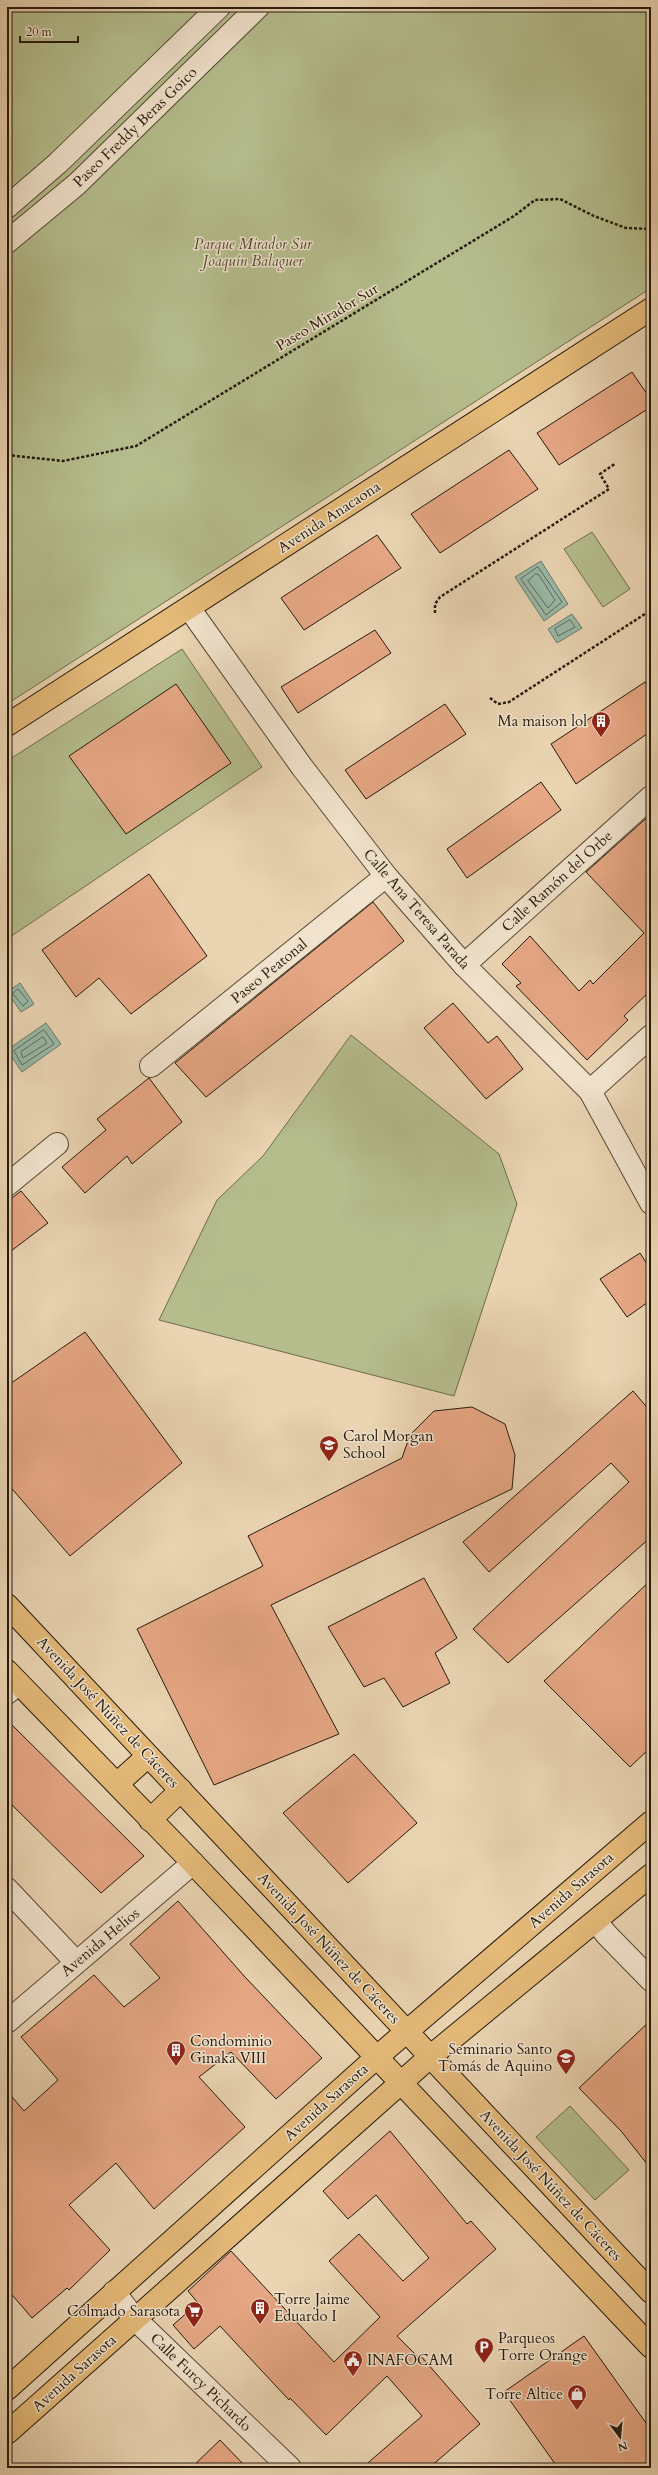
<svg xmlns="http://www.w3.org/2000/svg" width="658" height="2475" viewBox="0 0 658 2475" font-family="Cardo,serif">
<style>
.green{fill:#b5bd8d;stroke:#6d6c4c}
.water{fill:#98b9a8;stroke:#6a796a}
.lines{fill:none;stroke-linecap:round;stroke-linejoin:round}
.shore{stroke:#5e6a5a;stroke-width:1}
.building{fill:#e6a784;stroke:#251a0c}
.minor-casing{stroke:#564836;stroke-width:24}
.major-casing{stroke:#251a0c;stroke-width:24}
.path{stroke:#251a0c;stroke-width:2.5;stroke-dasharray:3 2;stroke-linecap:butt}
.minor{stroke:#f1e3cd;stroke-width:22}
.major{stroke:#e5ba79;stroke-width:22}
.labels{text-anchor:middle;stroke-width:3;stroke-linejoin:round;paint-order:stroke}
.street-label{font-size:15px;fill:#251a0c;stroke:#f1e3cd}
.park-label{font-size:15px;font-style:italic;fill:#504b33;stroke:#f1e3cd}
.poi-label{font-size:15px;fill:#251a0c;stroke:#f1e3cd;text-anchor:start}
</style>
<rect width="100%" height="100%" fill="#ead4b2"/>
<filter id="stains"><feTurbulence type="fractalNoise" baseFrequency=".005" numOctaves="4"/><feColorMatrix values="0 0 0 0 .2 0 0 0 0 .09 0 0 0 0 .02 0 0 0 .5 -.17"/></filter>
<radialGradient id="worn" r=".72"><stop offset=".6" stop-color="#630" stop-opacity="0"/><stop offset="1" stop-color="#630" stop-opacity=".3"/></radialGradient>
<!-- green -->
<g class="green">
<polygon points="7,7 651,7 651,288 7,704"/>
<polygon points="592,532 630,589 603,607 564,549"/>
<polygon points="182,649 262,767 7,939 7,761"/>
<polygon points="351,1035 499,1154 517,1204 454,1396 159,1320 217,1200 263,1156"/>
<polygon points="570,2106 629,2170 595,2200 536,2137"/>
</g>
<!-- water -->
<g class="water">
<polygon points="541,561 568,604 544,621 515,577"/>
<polygon points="572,614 582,628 557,643 548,629"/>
<polygon points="20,983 34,1004 21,1012 7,992"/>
<polygon points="46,1023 61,1044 22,1072 7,1050"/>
</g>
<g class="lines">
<!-- shore -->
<g class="shore">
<polygon points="538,567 562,602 546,615 521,579"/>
<polygon points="536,574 539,575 555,600 548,608 528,581"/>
<polygon points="570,620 575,627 558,636 555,629"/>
<polygon points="18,989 28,1001 23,1006 13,994"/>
<polygon points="44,1030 54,1044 22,1065 14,1051"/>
<polygon points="43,1037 47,1043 23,1058 21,1052"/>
</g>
</g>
<!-- building -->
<g class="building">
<polygon points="632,372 651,400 651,407 559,465 537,433"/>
<polygon points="509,450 538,489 440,553 411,514"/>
<polygon points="377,535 401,568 304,630 281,598"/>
<polygon points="375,630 391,653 298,713 281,687"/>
<polygon points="645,682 651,692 651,731 576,784 551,744"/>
<polygon points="176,684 231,763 126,834 69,756"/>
<polygon points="445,704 466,734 366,799 345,770"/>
<polygon points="541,782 561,810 467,878 447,849"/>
<polygon points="651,814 651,990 624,1016 628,1020 587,1060 516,986 521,983 502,964 530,936 579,991 590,980 593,984 644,933 586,872"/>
<polygon points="149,874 207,956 131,1014 99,978 76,997 42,950"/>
<polygon points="373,902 404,941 206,1097 175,1063"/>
<polygon points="453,1003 488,1043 497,1036 523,1069 486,1099 424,1028"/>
<polygon points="149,1078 182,1122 132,1164 127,1156 85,1193 62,1167 106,1130 97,1119"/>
<polygon points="21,1191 48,1223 7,1254 7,1202"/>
<polygon points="640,1253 651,1270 651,1300 627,1317 600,1279"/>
<polygon points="85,1332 182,1463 70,1556 7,1483 7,1386"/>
<polygon points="633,1391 651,1412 651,1537 508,1663 473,1629 629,1482 611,1463 489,1572 463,1542"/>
<polygon points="472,1407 505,1424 515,1455 512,1489 271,1605 339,1734 214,1785 137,1629 263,1566 248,1536 402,1458 410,1435 434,1411"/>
<polygon points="424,1578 457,1638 435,1653 450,1683 403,1707 384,1678 364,1687 328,1627"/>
<polygon points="651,1580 651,1747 630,1767 544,1681"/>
<polygon points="7,1720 144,1856 101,1893 7,1800"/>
<polygon points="354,1754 417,1823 348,1883 283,1813"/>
<polygon points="178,1901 245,1977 322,2058 276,2099 231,2052 199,2077 245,2127 154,2209 116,2163 69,2205 110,2250 69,2290 67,2288 32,2318 7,2289 7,2091 24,2111 58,2080 21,2037 94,1975 124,2007 160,1978 130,1944"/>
<polygon points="651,2020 651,2169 621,2131 579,2088"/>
<polygon points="390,2131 467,2224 471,2221 496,2249 397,2336 418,2357 420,2355 480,2424 429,2468 362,2468 422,2416 387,2376 326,2435 290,2398 289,2400 220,2326 194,2349 173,2325 198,2303 188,2291 231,2251 334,2362 380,2317 329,2261 359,2234 403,2281 429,2258 376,2195 348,2219 323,2191"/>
<polygon points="584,2336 651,2430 651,2468 558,2468 504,2392"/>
<polygon points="220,2440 247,2468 191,2468"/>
</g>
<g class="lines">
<!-- minor casing -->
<g class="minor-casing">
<g id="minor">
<polyline points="7,207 58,163 219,7"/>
<polyline points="7,242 77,184 258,7"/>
<polyline points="189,608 302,767 386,876 464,965 590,1091 651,1203"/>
<polyline points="464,965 651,797"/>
<polyline points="151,1066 386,876"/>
<polyline points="590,1091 651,1036"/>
<polyline points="7,1185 57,1144"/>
<polyline points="7,1693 18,1683"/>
<polyline points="7,1889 76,1962"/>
<polyline points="597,1922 606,1934 651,1980"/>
<polyline points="7,2022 193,1863"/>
<polyline points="114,2292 134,2318 290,2468"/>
</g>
</g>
<!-- major casing -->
<g class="major-casing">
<g id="major">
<polyline points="7,725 651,309"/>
<polyline points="7,1605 651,2292"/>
<polyline points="7,1671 193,1863 651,2347"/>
<polyline points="117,1784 148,1756"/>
<polyline points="150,1820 181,1790"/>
<polyline points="7,2389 377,2057 651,1822"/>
<polyline points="7,2433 431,2056 651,1875"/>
</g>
</g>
<!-- path -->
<g class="path">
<polyline points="7,455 63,461 136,446 514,216 535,200 560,199 594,216 626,228 651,229"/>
<polyline points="650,514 651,516"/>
<polyline points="435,613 435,604 440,597 609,489 600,474 616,463"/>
<polyline points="490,698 498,704 509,702 651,610"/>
</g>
<!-- minor -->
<use href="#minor" class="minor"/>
<!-- major -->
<use href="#major" class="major"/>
</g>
<!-- icons -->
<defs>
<g id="building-pin" transform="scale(1)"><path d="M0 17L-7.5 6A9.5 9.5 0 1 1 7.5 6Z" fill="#8f2418" stroke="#f1e3cd"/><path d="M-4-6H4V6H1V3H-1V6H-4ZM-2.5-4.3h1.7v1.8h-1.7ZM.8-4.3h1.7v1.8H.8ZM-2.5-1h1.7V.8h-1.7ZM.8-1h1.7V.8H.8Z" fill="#fff"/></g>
<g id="school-pin" transform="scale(1)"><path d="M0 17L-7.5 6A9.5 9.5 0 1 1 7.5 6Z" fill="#8f2418" stroke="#f1e3cd"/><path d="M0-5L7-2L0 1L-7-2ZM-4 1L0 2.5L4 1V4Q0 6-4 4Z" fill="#fff"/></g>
<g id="university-pin" transform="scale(1)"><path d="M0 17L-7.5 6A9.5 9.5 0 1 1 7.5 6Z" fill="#8f2418" stroke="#f1e3cd"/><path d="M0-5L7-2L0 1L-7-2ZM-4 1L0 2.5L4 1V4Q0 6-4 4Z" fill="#fff"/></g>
<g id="supermarket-pin" transform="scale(1)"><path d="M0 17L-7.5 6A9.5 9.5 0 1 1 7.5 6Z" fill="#8f2418" stroke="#f1e3cd"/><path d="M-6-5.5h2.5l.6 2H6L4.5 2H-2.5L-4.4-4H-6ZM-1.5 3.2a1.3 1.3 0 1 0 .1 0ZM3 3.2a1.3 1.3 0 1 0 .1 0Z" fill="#fff"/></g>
<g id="parking-pin" transform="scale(1)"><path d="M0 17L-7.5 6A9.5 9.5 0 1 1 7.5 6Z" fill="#8f2418" stroke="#f1e3cd"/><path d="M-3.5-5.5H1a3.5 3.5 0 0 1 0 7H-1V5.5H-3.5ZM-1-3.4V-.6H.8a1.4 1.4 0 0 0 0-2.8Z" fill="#fff"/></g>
<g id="civic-pin" transform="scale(1)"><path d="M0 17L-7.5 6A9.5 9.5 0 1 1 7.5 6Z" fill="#8f2418" stroke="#f1e3cd"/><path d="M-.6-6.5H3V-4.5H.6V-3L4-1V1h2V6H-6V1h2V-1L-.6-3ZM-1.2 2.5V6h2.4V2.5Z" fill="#fff"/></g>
<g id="shop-pin" transform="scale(1)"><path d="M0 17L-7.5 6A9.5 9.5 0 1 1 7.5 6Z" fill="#8f2418" stroke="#f1e3cd"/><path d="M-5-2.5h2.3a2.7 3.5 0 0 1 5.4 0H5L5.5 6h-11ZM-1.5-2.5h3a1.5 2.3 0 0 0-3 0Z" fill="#fff"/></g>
</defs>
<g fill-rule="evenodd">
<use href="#building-pin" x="601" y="721"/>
<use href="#school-pin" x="329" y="1445"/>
<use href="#building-pin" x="176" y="2050"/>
<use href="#university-pin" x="566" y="2058"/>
<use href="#building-pin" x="260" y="2308"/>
<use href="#supermarket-pin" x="194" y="2311"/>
<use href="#parking-pin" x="484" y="2347"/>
<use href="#civic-pin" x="353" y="2360"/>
<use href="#shop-pin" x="577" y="2394"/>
</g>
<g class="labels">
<!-- street labels -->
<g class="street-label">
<text transform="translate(135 127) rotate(-44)" y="5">Paseo Freddy Beras Goico</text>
<text transform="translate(327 317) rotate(-31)" y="5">Paseo Mirador Sur</text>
<text transform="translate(329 517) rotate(-33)" y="5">Avenida Anacaona</text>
<text transform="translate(557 881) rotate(-42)" y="5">Calle Ramón del Orbe</text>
<text transform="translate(417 909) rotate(49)" y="5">Calle Ana Teresa Parada</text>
<text transform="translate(269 971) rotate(-39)" y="5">Paseo Peatonal</text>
<text transform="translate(108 1712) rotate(47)" y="5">Avenida José Núñez de Cáceres</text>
<text transform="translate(571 1890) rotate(-41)" y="5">Avenida Sarasota</text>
<text transform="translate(100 1942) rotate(-40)" y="5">Avenida Helios</text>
<text transform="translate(329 1948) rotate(47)" y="5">Avenida José Núñez de Cáceres</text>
<text transform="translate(326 2102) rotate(-42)" y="5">Avenida Sarasota</text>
<text transform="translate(551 2185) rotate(47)" y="5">Avenida José Núñez de Cáceres</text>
<text transform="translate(74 2373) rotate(-42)" y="5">Avenida Sarasota</text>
<text transform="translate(201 2382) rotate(44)" y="5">Calle Furcy Pichardo</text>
</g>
<!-- park labels -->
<g class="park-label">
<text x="253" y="249">Parque Mirador Sur<tspan x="253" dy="17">Joaquín Balaguer</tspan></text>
</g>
<!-- poi labels -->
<g class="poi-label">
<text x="587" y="726" text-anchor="end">Ma maison lol</text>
<text x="343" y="1441">Carol Morgan<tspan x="343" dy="17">School</tspan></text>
<text x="190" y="2046">Condominio<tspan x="190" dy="17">Ginaka VIII</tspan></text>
<text x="552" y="2054" text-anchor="end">Seminario Santo<tspan x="552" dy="17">Tomás de Aquino</tspan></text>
<text x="274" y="2304">Torre Jaime<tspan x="274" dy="17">Eduardo I</tspan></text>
<text x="180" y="2316" text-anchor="end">Colmado Sarasota</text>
<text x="498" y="2343">Parqueos<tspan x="498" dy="17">Torre Orange</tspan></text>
<text x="367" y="2365">INAFOCAM</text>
<text x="563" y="2399" text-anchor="end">Torre Altice</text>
</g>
</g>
<!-- margin -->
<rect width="658" height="2475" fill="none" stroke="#ead4b2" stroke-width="24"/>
<rect x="8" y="8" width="642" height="2459" fill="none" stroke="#251a0c" stroke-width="2"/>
<rect x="12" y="12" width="634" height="2451" fill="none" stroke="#251a0c"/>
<!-- north arrow -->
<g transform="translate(620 2437) rotate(164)" stroke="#f1e3cd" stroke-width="3" paint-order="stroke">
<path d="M0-3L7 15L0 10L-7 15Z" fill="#251a0c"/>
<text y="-6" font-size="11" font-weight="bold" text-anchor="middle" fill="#251a0c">N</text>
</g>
<!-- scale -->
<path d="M20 36v6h58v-6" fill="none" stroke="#251a0c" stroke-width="2"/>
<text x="26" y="36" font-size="12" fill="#251a0c" stroke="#f1e3cd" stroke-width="3" paint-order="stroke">20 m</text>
<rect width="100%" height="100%" filter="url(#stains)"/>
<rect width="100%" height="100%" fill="url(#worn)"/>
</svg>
